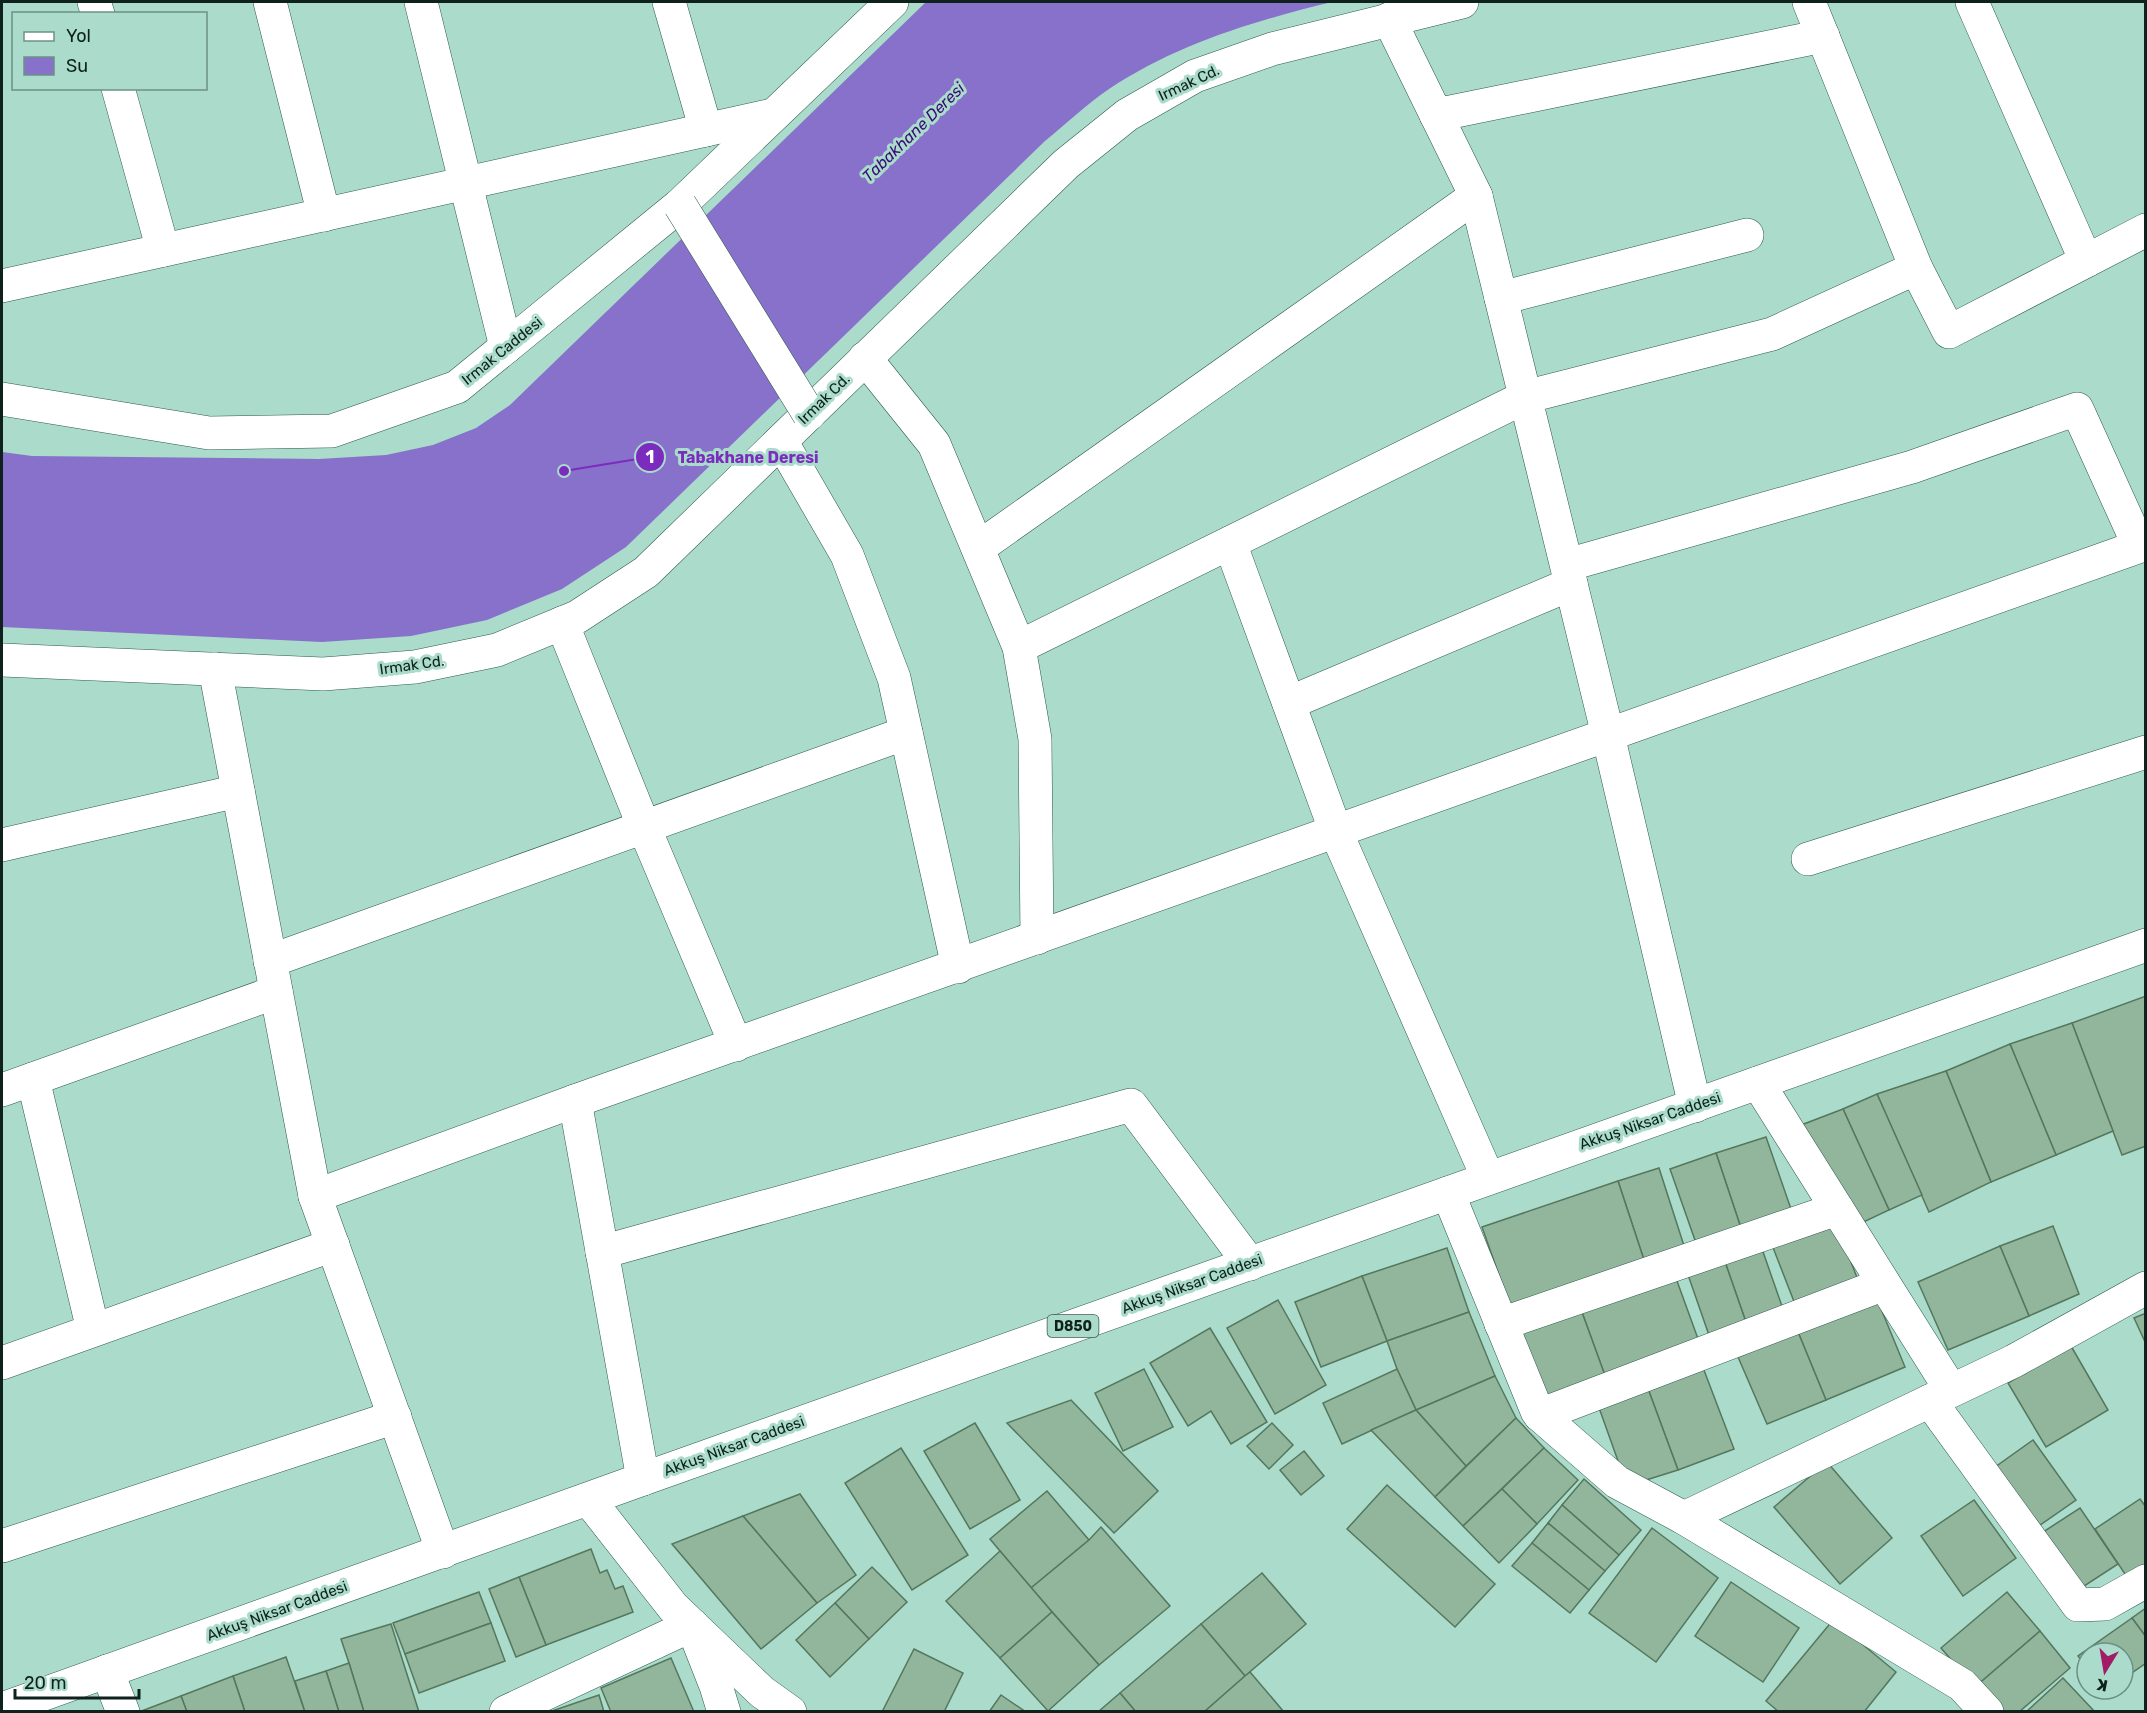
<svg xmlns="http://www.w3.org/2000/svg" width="2147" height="1713" viewBox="0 0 2147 1713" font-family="Rubik,sans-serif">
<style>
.water{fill:#8771ca}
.building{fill:#92b69b;stroke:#54775e;stroke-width:1.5}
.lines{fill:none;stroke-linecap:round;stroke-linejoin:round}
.minor-casing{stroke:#2d5a4e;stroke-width:34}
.tertiary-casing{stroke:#2d5a4e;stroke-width:34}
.primary-casing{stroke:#2d5a4e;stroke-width:34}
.minor{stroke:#fff;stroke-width:33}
.tertiary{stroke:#fff;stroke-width:33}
.primary{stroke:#fff;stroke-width:33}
.minor-bridge-casing{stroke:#2d5a4e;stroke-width:34;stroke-linecap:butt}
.minor-bridge{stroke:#fff;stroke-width:33}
.labels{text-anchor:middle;stroke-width:6;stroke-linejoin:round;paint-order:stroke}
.shield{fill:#aadbcb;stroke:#3d5950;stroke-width:1.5}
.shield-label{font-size:14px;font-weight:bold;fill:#0e211c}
.street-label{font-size:15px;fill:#0e211c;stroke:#aadbcb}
.water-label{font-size:16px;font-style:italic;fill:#390978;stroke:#aadbcb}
.leader{fill:none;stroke:#7b2cbf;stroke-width:2}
.callout-dot{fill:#7b2cbf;stroke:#aadbcb;stroke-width:2}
.mark-label{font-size:18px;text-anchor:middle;font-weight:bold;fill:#fff}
.callout-label{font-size:16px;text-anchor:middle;font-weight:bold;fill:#7b2cbf;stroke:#aadbcb;stroke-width:6;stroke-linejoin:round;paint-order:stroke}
</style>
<rect width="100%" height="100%" fill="#aadbcb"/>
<!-- water -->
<path class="water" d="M926 2H1332C1254 21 1177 44 1109 89 1087 104 1066 124 1045 141L626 547 562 589 487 620 411 636 322 642 2 627V452L32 456 319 459 386 455 433 445 476 428 510 405Z"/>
<!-- building -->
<g class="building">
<polygon points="2146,996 2146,1146 2122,1155 2072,1023"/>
<polygon points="2072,1023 2113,1131 2056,1155 2010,1044"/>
<polygon points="2010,1044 2056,1155 1991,1182 1946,1071"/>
<polygon points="1946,1071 1991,1182 1929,1212 1877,1094"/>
<polygon points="1877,1094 1922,1195 1889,1210 1843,1109"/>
<polygon points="1843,1109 1889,1210 1855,1226 1796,1127"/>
<polygon points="1766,1137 1791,1209 1741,1228 1716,1153"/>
<polygon points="1716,1153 1741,1228 1696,1243 1670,1169"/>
<polygon points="1659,1168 1686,1252 1646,1266 1618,1181"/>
<polygon points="1618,1181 1646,1266 1512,1312 1482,1227"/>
<polygon points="1835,1221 1858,1280 1795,1304 1772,1245"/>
<polygon points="2053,1226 2079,1294 2029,1316 2000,1246"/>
<polygon points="1761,1246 1784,1312 1747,1325 1724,1259"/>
<polygon points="2000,1246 2029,1316 1948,1350 1918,1282"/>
<polygon points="1447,1248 1469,1312 1387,1341 1362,1276"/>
<polygon points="1724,1259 1747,1325 1710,1338 1687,1272"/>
<polygon points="1673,1270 1701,1347 1607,1381 1579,1304"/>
<polygon points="1362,1276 1387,1341 1321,1367 1295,1302"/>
<polygon points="1877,1299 1905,1367 1826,1400 1798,1332"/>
<polygon points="1278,1300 1326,1385 1275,1414 1227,1328"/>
<polygon points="1579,1304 1607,1381 1546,1403 1517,1326"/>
<polygon points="1469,1312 1495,1376 1416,1410 1397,1369 1387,1341"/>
<polygon points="2146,1313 2146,1344 2134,1318"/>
<polygon points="1210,1328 1267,1422 1231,1444 1211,1411 1188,1426 1150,1363"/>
<polygon points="1798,1332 1826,1400 1767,1424 1738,1357"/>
<polygon points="2071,1346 2108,1410 2046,1447 2008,1383"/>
<polygon points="1702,1365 1734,1449 1678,1470 1647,1386"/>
<polygon points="1144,1369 1173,1427 1123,1451 1095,1393"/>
<polygon points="1397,1369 1416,1410 1342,1444 1323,1403"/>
<polygon points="1495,1376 1516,1418 1466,1466 1416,1410"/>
<polygon points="1647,1386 1678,1470 1627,1486 1598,1405"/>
<polygon points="1071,1400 1158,1491 1114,1533 1007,1423"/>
<polygon points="1416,1410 1466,1466 1435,1497 1371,1430"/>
<polygon points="1516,1418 1544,1448 1463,1526 1435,1497"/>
<polygon points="975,1423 1020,1500 970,1529 924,1451"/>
<polygon points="1272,1423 1293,1445 1269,1469 1247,1446"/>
<polygon points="2033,1440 2076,1500 2033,1530 1991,1470"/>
<polygon points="901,1448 968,1555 912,1590 845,1483"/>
<polygon points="1544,1448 1578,1480 1537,1524 1502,1489"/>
<polygon points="1304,1451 1324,1476 1301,1495 1280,1470"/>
<polygon points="1827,1462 1892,1538 1840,1584 1774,1507"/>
<polygon points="1584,1479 1641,1530 1619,1555 1562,1505"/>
<polygon points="1387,1485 1495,1584 1455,1627 1347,1529"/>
<polygon points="1502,1489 1537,1524 1499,1563 1463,1526"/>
<polygon points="1047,1491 1089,1540 1031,1588 990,1539"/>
<polygon points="800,1494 856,1575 817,1603 743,1516"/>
<polygon points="2140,1499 2146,1507 2146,1570 2129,1580 2095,1529"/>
<polygon points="1974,1500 2016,1558 1963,1596 1921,1536"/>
<polygon points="1562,1505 1619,1555 1605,1571 1548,1523"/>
<polygon points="2080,1508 2118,1564 2075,1592 2037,1536"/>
<polygon points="743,1516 817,1603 761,1649 672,1544"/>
<polygon points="1548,1523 1605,1571 1589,1590 1532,1543"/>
<polygon points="1101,1527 1170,1606 1099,1665 1031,1588 1089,1540"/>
<polygon points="1652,1528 1718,1578 1656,1662 1589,1613"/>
<polygon points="1532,1543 1589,1590 1570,1613 1512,1566"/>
<polygon points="591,1549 600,1573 607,1570 615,1589 623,1586 633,1612 546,1645 519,1577"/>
<polygon points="1000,1551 1052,1612 1000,1658 946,1601"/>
<polygon points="872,1567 907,1602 869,1639 835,1603"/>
<polygon points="1262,1573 1306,1624 1245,1676 1201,1624"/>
<polygon points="519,1577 546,1645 516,1657 489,1589"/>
<polygon points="1731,1582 1799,1628 1763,1682 1695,1636"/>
<polygon points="479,1592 491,1623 405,1654 393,1623"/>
<polygon points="2007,1592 2040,1631 1975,1687 1941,1648"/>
<polygon points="835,1603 869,1639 830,1677 796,1640"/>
<polygon points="2146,1608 2146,1637 2132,1618"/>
<polygon points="1052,1612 1099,1665 1048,1711 1000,1658"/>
<polygon points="2132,1618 2146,1637 2146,1663 2123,1679 2123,1653 2087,1653 2087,1668 2078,1656"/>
<polygon points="1833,1620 1896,1672 1864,1712 1779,1712 1766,1701"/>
<polygon points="491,1623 505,1661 419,1693 405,1654"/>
<polygon points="391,1624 419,1712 364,1712 349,1663 341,1639"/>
<polygon points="1201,1624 1245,1676 1204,1712 1136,1712 1120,1693"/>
<polygon points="2040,1631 2070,1668 2019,1712 1996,1712 1975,1687"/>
<polygon points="914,1649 963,1673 944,1712 882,1712"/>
<polygon points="286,1657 305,1712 245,1712 233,1676"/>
<polygon points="671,1658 694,1712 611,1712 601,1688"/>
<polygon points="349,1663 364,1712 339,1712 326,1671"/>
<polygon points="326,1671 339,1712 305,1712 295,1681"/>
<polygon points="1250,1672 1284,1712 1204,1712 1245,1676"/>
<polygon points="233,1676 245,1712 187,1712 181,1696"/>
<polygon points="2063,1678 2095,1712 2026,1712"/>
<polygon points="1120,1693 1136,1712 1098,1712"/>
<polygon points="599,1695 604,1712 549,1712"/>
<polygon points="1001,1695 1026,1712 989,1712"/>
<polygon points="181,1696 187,1712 139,1712"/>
</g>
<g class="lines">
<!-- minor casing -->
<g class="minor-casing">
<g id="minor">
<polyline points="94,2 98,14"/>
<polyline points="270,2 324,215"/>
<polyline points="421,2 506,347"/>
<polyline points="669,2 706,130"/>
<polyline points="1809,2 1916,268"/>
<polyline points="1972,2 2086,261"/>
<polyline points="1389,19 1476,196 1608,735 1695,1106"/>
<polyline points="118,88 163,250"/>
<polyline points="1436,115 1823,36"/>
<polyline points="2,286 773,115"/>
<polyline points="1501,298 1747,235"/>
<polyline points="865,358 934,444 1019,647 1035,739 1037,938"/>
<polyline points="781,441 847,555 894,678 958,967"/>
<polyline points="1230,543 1336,832 1488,1178"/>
<polyline points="978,548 1476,196"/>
<polyline points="1567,565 1912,467 2077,409 2139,546"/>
<polyline points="562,623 644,827 736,1045"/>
<polyline points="1019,647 1525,397 1772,334 1916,268 1949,332 2146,230"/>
<polyline points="2,660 323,674 415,667 497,650 577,617 646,572 1066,164 1127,115 1195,76 1272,49 1462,2"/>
<polyline points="215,669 315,1196 443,1552"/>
<polyline points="1289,703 1571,584"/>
<polyline points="2,845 238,791"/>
<polyline points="1808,859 2146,752"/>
<polyline points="270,961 906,733"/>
<polyline points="33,1079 93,1330"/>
<polyline points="1758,1083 1951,1390"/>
<polyline points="2,1090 276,992"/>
<polyline points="575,1101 643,1479"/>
<polyline points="1448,1193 1537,1411 1540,1415 1617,1482 1684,1518 1962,1685 1987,1712"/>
<polyline points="315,1196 575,1101 2146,544"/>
<polyline points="602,1252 1131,1105 1250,1264"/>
<polyline points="1501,1324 1837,1209"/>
<polyline points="2,1363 333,1245"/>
<polyline points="1930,1401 2078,1605 2105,1604 2146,1581"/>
<polyline points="1540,1415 1884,1284"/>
<polyline points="589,1500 673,1607 762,1692 790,1712"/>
<polyline points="1684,1518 2014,1361 2146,1288"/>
<polyline points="2,1546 395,1417"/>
<polyline points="107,1671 123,1712"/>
<polyline points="506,1712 692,1625 716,1686 724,1712"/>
</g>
</g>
<!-- tertiary casing -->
<g class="tertiary-casing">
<polyline id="tertiary" points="2,399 209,433 332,431 457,387 680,205 892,2"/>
</g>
<!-- primary casing -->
<g class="primary-casing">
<polyline id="primary" points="2,1709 643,1479 2146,945"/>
</g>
<!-- minor -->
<use href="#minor" class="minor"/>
<!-- tertiary -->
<use href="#tertiary" class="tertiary"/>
<!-- primary -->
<use href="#primary" class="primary"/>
<!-- minor-bridge casing -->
<g class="minor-bridge-casing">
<polyline id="minor-bridge" points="680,205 809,414"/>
</g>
<!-- minor-bridge -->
<use href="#minor-bridge" class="minor-bridge"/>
</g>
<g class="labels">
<!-- shield labels -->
<rect class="shield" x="1047.5" y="1315" width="51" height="22" rx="4.5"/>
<g class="shield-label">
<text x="1073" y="1331">D850</text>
</g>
<!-- street labels -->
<g class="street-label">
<text transform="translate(1189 83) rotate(-25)" y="5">Irmak Cd.</text>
<text transform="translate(502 351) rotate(-39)" y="5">Irmak Caddesi</text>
<text transform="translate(824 399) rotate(-44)" y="5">Irmak Cd.</text>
<text transform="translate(412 665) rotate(-8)" y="5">Irmak Cd.</text>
<text transform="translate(1650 1121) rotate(-19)" y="5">Akkuş Niksar Caddesi</text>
<text transform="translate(1192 1284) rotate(-20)" y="5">Akkuş Niksar Caddesi</text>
<text transform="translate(734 1446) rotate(-20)" y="5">Akkuş Niksar Caddesi</text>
<text transform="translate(277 1611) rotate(-20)" y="5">Akkuş Niksar Caddesi</text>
</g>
<!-- water labels -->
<g class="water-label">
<text transform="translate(913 132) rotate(-44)" y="6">Tabakhane Deresi</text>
</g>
</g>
<!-- callouts -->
<path class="leader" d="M564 471L650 457"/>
<g class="callout-dot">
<circle cx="564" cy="471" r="6"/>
<circle cx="650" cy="457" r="15"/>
</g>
<g class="mark-label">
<text x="650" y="463">1</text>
</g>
<g class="callout-label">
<text x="748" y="463">Tabakhane Deresi</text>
</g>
<!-- border -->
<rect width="2147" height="1713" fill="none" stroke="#0e211c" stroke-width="6"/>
<!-- legend -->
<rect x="12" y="12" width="195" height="78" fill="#aadbcb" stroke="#6c9185" stroke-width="1.5"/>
<rect x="24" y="32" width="30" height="9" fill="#ffffff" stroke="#6c9185" stroke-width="1.5"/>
<text x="66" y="42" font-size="18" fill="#0e211c">Yol</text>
<rect x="24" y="57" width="30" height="18" fill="#8771ca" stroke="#6c9185" stroke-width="1.5"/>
<text x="66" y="72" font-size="18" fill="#0e211c">Su</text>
<!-- north arrow -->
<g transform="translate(2105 1671) rotate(191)"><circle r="28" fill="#aadbcb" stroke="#6c9185" stroke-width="1.5"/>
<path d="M0-4.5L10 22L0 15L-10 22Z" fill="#a21b66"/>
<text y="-9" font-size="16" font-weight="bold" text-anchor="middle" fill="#0e211c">K</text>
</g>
<!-- scale -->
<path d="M15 1689v9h124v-9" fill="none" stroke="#0e211c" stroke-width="3"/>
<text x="24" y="1689" font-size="18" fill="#0e211c" stroke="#aadbcb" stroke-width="4.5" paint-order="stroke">20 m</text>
</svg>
